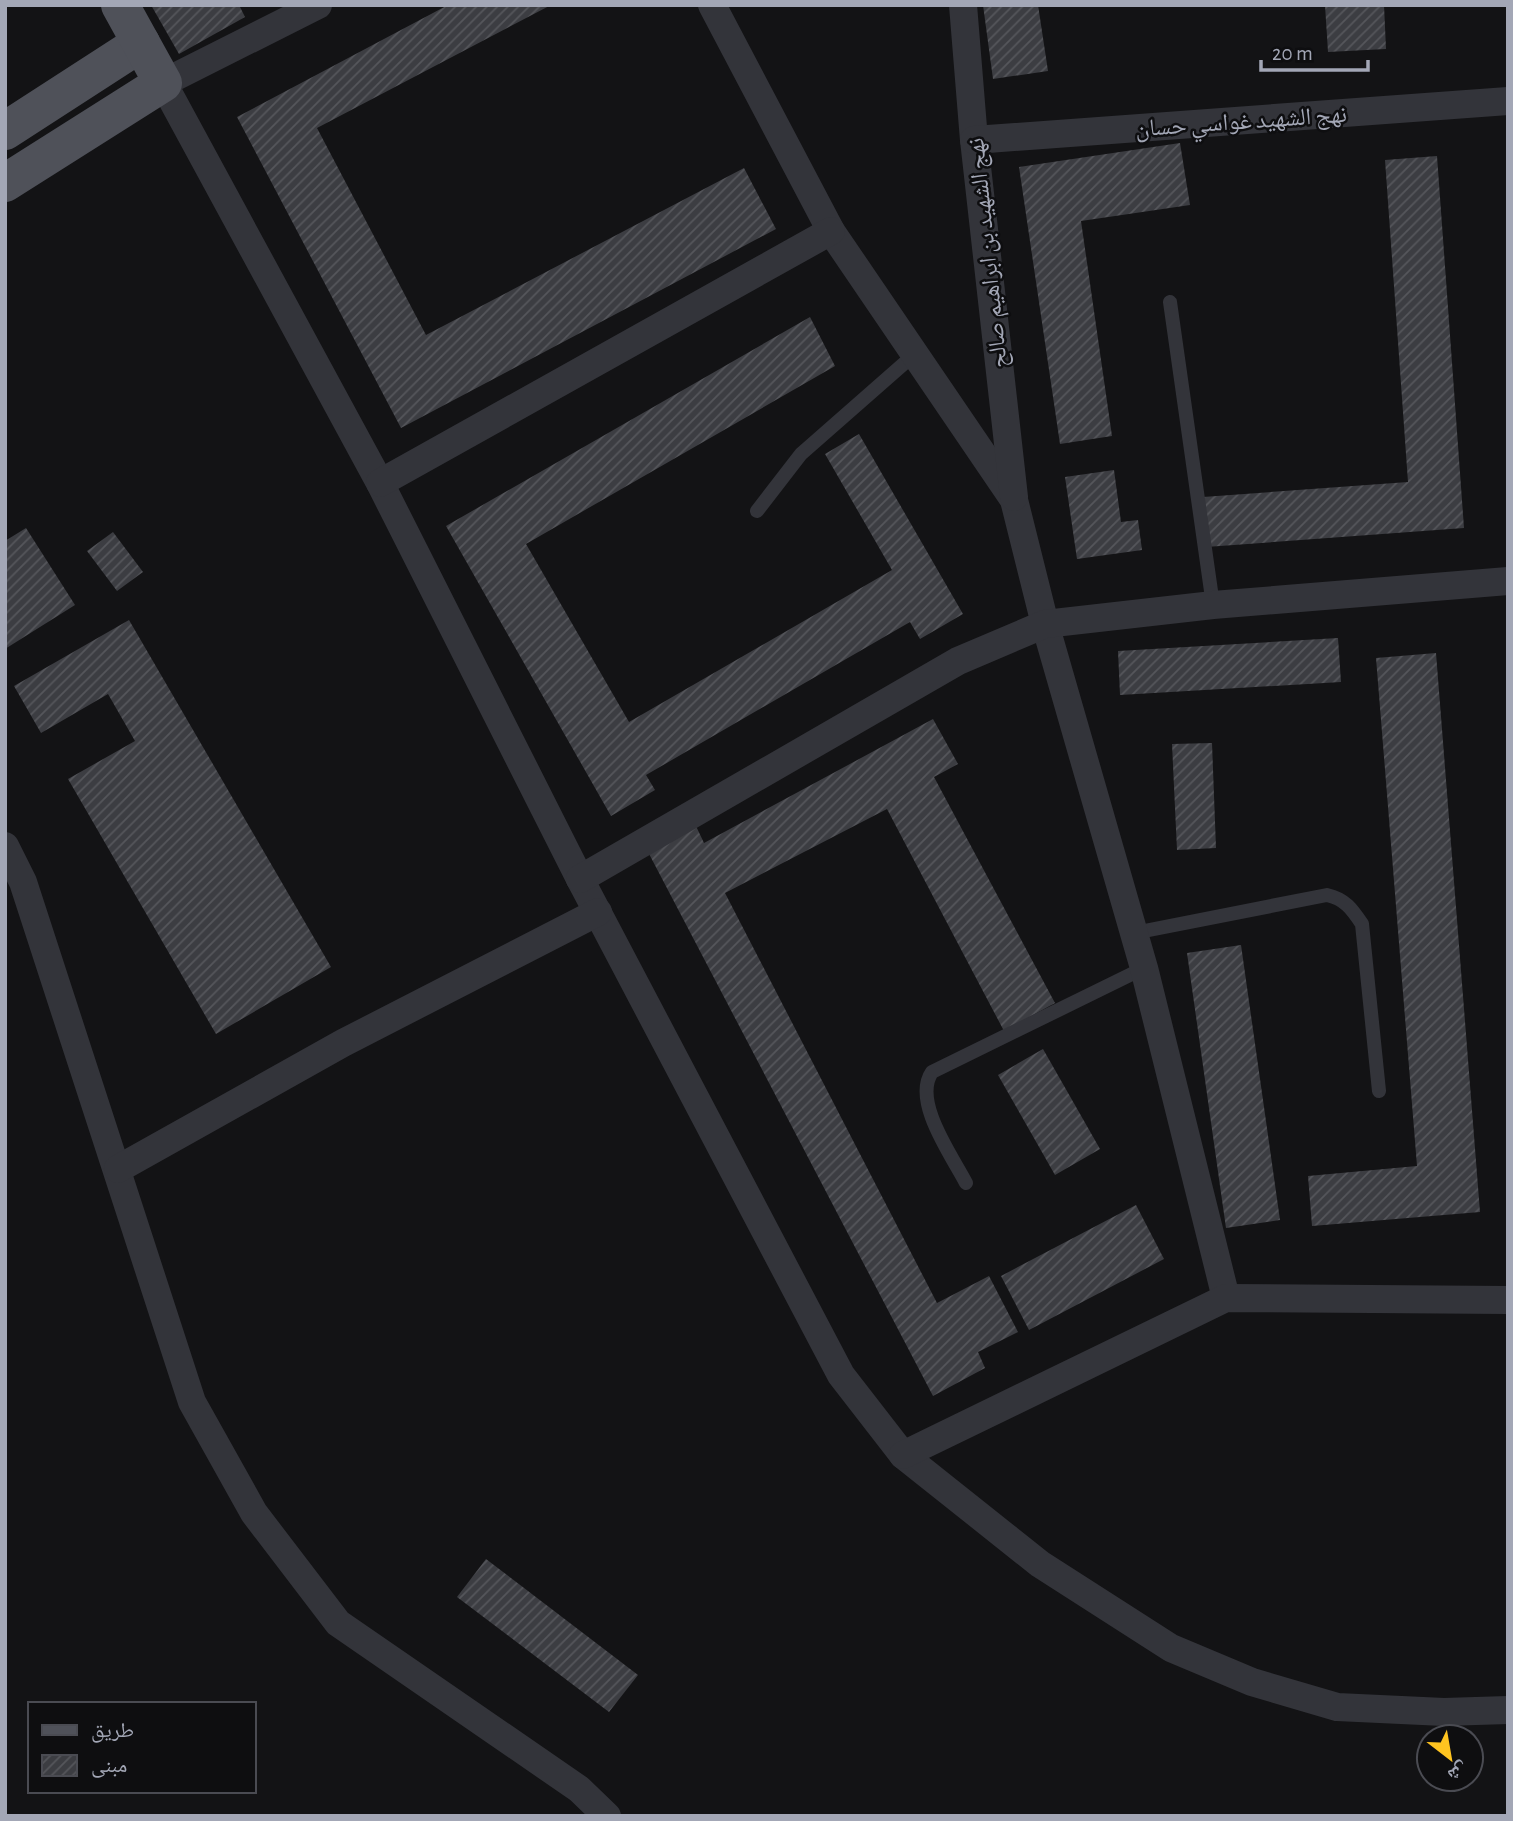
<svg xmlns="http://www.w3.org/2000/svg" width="1513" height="1821" viewBox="0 0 1513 1821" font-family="'Alegreya Sans','Noto Naskh Arabic',sans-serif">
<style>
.building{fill:url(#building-hatch)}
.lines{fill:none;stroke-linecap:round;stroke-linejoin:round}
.lane{stroke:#33343a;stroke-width:14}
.street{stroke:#33343a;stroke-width:28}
.primary{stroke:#4f5159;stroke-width:38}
.labels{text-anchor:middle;stroke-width:5;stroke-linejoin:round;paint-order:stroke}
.street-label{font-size:24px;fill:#a3a7b6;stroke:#0e0e10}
</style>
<defs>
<pattern id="building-hatch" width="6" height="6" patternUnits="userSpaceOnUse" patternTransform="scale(1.75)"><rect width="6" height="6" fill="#3c3d42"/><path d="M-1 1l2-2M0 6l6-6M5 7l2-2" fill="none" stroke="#55565b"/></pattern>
</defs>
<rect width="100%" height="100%" fill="#131315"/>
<!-- building -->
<g class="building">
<polygon points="151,5 239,5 245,17 179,54"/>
<polygon points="448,5 551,5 317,128 426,335 744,168 776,229 401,428 237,117"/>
<polygon points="983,5 1038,5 1048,71 993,79"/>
<polygon points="1325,5 1384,5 1386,49 1328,52"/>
<polygon points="1180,143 1190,205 1081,221 1112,436 1060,444 1019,167"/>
<polygon points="1437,156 1464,528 1206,547 1203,497 1408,482 1385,160"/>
<polygon points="810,317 835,366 526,544 629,722 892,570 825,454 859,434 963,614 920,639 910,622 646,775 655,790 611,816 446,526"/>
<polygon points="1114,470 1121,522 1138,520 1142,550 1077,559 1065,477"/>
<polygon points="26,528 75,605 5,649 5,541"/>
<polygon points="113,532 143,572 117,591 87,551"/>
<polygon points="129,620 331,967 216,1034 68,779 135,741 108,694 41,733 14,686"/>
<polygon points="1338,638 1341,682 1120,695 1118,651"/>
<polygon points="1436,653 1480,1212 1312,1226 1308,1176 1417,1166 1376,658"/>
<polygon points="933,719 958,764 934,777 1055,1003 1004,1031 887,809 725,893 937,1303 989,1276 1018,1332 978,1352 985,1368 933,1396 647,850 695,824 704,843"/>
<polygon points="1212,743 1216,848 1177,850 1172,744"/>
<polygon points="1241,945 1280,1220 1226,1228 1187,953"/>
<polygon points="1043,1049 1100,1149 1055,1175 998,1075"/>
<polygon points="1136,1205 1164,1259 1029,1330 1001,1276"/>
<polygon points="486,1559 638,1675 609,1712 457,1597"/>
</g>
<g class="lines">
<!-- lane -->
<g class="lane">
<polyline points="1170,302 1213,605"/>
<polyline points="757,511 801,454 916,353"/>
<path d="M1134 933 1327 895C1345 899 1352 909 1362 924L1379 1091"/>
<path d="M966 1183C952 1156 912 1101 932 1072L1144 968"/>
</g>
<!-- street -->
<g class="street">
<polyline points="318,5 163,83 380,483 580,879 841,1375 903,1455 1040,1564 1171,1648 1252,1682 1337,1707 1444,1712 1508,1710"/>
<polyline points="712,5 831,231 1014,500 1045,624 1144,968 1226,1298"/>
<polyline points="963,5 974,140 1014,497"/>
<polyline points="974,140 1508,101"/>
<polyline points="380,483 831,231"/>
<polyline points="5,846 23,882 192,1402 254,1513 338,1623 579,1789 607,1816"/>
<polyline points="580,879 958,661 1045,624 1213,605 1508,581"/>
<polyline points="118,1169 343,1043 598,912"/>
<polyline points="903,1455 1226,1298 1508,1300"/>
</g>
<!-- primary -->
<g class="primary">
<polyline points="5,131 141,43"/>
<polyline points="5,183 163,83 120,5"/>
</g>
</g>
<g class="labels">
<!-- street labels -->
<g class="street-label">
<text transform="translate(1241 121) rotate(-4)" y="8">نهج الشهيد غواسي حسان</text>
<text transform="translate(987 253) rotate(-96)" y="8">نهج الشهيد بن ابراهيم صالح</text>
</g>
</g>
<!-- border -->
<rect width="1513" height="1821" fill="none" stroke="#a3a7b6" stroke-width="14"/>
<!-- legend -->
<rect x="28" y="1702" width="228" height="91" fill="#0e0e10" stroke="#4a4b52" stroke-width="2"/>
<rect x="42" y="1725" width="35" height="10" fill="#4f5159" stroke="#4a4b52" stroke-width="2"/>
<text x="91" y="1737" font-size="21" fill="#a3a7b6">طريق</text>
<rect x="42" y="1755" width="35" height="21" fill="url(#building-hatch)" stroke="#4a4b52" stroke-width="2"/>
<text x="91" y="1772" font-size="21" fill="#a3a7b6">مبنى</text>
<!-- north arrow -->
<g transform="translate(1450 1758) rotate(149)"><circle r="33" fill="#0e0e10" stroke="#4a4b52" stroke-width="2"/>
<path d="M0-5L12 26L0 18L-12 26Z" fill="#ffc420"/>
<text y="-10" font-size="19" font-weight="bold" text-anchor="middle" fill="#a3a7b6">ش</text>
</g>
<!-- scale -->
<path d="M1261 60v10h107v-10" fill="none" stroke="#a3a7b6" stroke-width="3.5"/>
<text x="1272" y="60" font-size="21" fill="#a3a7b6" stroke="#0e0e10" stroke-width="5" paint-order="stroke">20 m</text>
</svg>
